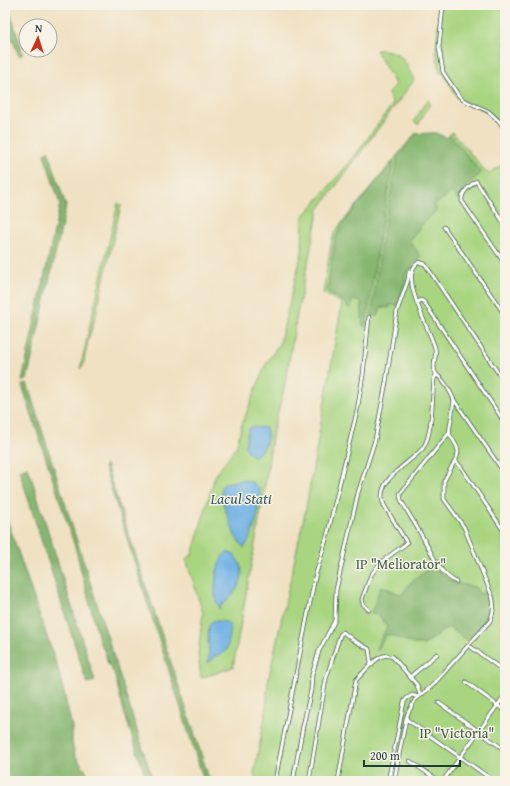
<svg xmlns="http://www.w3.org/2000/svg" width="510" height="786" viewBox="0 0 510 786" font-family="'Gentium Book Plus',serif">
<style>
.green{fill:#a9d581;stroke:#64895a}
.forest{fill:#86b66f;stroke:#527a52}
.water{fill:#6fb1e4;stroke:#47778c}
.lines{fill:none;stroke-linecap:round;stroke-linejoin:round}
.minor-casing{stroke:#3e5649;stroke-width:4.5}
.minor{stroke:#fff;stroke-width:3}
.labels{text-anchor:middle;stroke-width:3;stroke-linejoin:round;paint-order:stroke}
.park-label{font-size:14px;fill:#3b5b43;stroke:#f7f3e8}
.water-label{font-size:15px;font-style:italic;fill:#335a60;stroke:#f7f3e8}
</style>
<rect width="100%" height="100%" fill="#f7f3e8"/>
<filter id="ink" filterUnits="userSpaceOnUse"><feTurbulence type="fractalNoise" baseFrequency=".025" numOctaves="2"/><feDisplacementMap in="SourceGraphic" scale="8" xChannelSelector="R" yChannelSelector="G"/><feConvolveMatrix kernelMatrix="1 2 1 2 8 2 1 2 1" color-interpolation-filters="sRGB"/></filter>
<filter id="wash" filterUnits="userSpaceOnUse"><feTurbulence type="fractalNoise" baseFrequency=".012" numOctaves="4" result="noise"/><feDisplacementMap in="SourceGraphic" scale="16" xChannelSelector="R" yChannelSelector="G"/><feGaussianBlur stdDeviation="0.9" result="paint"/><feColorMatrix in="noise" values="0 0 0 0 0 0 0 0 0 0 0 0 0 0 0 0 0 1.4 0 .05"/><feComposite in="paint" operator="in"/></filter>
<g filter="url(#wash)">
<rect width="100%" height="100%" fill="#f0e1c2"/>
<!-- green -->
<g class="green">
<polygon points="440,5 505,5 505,133 498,122 487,112 458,98 443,73 440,73 436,51"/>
<path d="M376 50C403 50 403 59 414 80L319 209 297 314 285 385 273 430 264 493 233 667 201 678 198 654 203 613 186 559 192 555 215 476 237 445 241 427 265 366 280 342 302 252 303 217 350 162 393 104 388 94 395 84Z"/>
<polygon points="428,100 430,104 418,125 414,121"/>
<polygon points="452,132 488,174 505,163 505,781 256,781 254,774 266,711 268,681 306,508 342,303 323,293 332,239 337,229 415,134 435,133 447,138"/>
<polygon points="118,203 121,205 95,318 89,337 83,366 80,369"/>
</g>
<!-- forest -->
<g class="forest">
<polygon points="8,5 23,54 19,56 5,21 5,7"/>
<polygon points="435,133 447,138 450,135 480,171 480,174 464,188 458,200 452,192 434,205 437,210 426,220 409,240 421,257 413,264 411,270 408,270 405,275 406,279 397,306 390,305 389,308 381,307 378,316 371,315 382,238 398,155 415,134"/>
<polygon points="48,150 66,206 27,380 22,381 60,204 44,154"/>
<polygon points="394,160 379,239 366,326 363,326 361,302 352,300 351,308 347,307 346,303 327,291 335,239 340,229 340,226"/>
<polygon points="27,383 153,781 147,781 125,715 114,673 108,664 105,652 100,643 75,547 22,385"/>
<polygon points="106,465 210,781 204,781 104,466"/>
<polygon points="28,467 95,681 87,683 19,470"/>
<polygon points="5,513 59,672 72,727 72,743 75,755 87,773 89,781 6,781 5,777"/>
<path d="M434 565C448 582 454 583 475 587L480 594 488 592C497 615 481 625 467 640L448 627 423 646 422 644H414L387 634 378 649 375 650 387 627 379 615 371 613 381 586 402 595 410 583Z"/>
</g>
<!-- water -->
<g class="water">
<path d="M251 427 266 428C271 438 263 454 253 456L248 452 245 446 248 430Z"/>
<path d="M242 480C250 481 255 483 260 489 260 507 255 534 244 548L235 536 223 503 221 489 223 485 226 483Z"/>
<path d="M227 552 236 556 235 557C248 570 241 587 229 598 225 603 222 604 219 609 219 605 217 604 216 600 213 587 217 558 227 552Z"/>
<path d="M213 621C225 621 232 621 230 634 229 640 228 646 226 651L219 655 214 656 210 662H208C211 651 204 627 213 621Z"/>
</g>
</g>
<g filter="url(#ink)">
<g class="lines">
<!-- minor casing -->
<g class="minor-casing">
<g id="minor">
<polyline points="443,5 439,47 443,72 459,96 463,100 488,111 499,121 505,130"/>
<path d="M505 225 476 181C469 187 461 192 462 201L505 264"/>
<polyline points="444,227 505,315"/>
<polyline points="417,303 421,300 424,302 505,423"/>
<path d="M505 383 425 264 419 262C397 275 430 329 435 348 437 356 432 364 435 372 437 376 441 378 443 381 448 387 451 393 454 400L505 474"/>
<path d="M449 433 400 494 401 500C408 513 416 525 423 538 433 555 438 572 456 582"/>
<polyline points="455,460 461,467 505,533"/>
<path d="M369 610 363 604 362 599 371 575 381 562 407 543 384 505C373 480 410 464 423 448 433 434 432 397 434 379L436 375"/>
<polyline points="503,631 505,632"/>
<polyline points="471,647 505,672"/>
<polyline points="410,677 437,654"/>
<polyline points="466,682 505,711"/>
<polyline points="439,703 505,750"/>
<polyline points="406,719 494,781"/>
<polyline points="410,761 439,781"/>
<polyline points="275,781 315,577 327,536 357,411 363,375 369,317"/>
<polyline points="293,781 303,726 311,690 312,675 319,651 335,620 336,590 358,493 375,440 386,382 397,311 408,280 409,272 412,272"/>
<polyline points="309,781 326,679 340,635 343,632 353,640 369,649 371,663 372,665"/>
<path d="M338 781 356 680C362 674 375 658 383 656 386 655 390 656 393 657L417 685 420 695"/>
<polyline points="388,781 404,702 406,699 412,695 418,697"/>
<path d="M394 781 406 719 408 713 415 700 432 686 490 621C494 612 495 605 492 596L464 527 444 499V481L457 457 458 452 457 447 449 433 454 400"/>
<polyline points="443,781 505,695"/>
</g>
</g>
<!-- minor -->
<use href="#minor" class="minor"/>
</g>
</g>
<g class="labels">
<!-- park labels -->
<g class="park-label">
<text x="401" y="569">IP "Meliorator"</text>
<text x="457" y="738">IP "Victoria"</text>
</g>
<!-- water labels -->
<g class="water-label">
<text x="241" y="504">Lacul Stati</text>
</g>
</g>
<!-- margin -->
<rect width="510" height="786" fill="none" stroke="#f7f3e8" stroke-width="20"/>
<!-- north arrow -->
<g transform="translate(38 38) rotate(4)"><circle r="19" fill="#f7f3e8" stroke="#a1aaa0"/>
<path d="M0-3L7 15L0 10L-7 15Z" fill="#c8321e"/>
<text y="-6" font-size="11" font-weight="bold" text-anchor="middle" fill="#1f3d34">N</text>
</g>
<!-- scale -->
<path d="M364 760v6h96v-6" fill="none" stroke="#1f3d34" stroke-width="2"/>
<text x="370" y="760" font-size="12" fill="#1f3d34" stroke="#f7f3e8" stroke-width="3" paint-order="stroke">200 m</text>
</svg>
